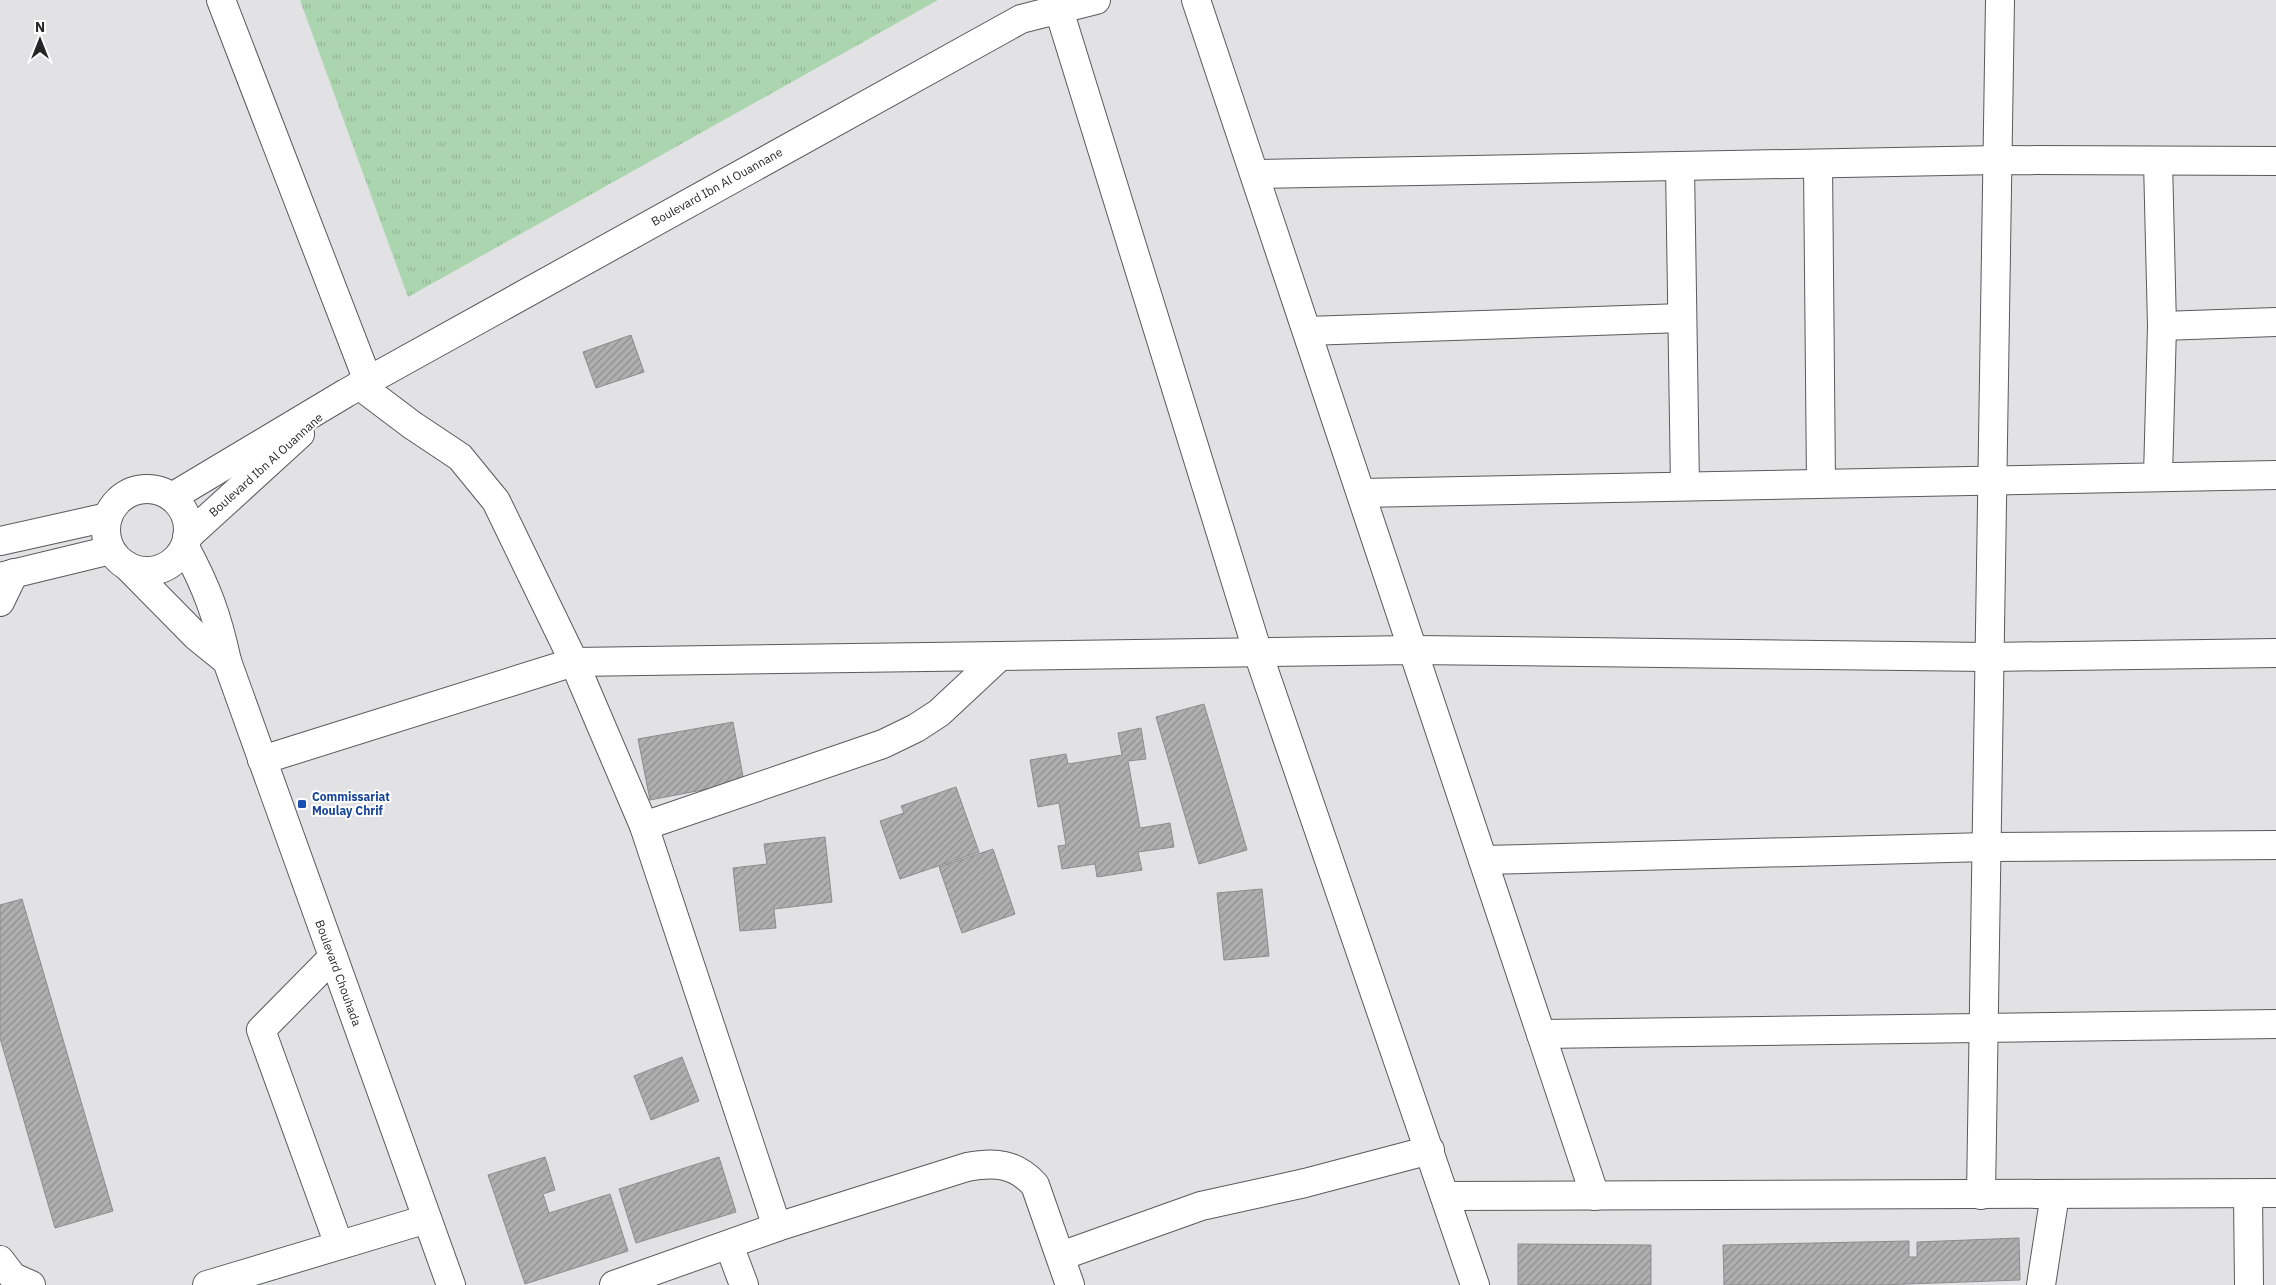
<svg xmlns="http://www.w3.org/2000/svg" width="2276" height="1285" viewBox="0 0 2276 1285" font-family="'IBM Plex Sans',sans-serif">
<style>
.grass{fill:url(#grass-tufts)}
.building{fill:url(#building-hatch);stroke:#8d8d8e}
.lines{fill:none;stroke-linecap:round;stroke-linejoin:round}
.minor-casing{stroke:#595a5b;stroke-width:30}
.minor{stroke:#fff;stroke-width:28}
.transit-dot{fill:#1a4fb4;stroke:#fff;stroke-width:2}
.labels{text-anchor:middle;stroke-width:4;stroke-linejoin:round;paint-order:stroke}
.street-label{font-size:12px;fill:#262626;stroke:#fff}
.transit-label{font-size:12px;font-weight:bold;fill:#164399;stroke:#fff;text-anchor:start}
</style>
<defs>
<pattern id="grass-tufts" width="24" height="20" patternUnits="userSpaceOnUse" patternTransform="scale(1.25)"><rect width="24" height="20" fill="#abd5af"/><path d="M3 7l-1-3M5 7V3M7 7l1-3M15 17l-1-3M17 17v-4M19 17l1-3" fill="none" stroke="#93b796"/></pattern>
<pattern id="building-hatch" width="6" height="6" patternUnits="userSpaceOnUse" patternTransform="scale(1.25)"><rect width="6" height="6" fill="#afafb0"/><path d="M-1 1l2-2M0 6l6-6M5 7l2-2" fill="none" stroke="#8e8e8f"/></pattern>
</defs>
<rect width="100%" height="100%" fill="#e2e2e4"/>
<!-- grass -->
<polygon class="grass" points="300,0 938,0 408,297"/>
<!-- building -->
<g class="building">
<polygon points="631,335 644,372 596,388 583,352"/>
<polygon points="1204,704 1247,850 1199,864 1156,717"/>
<polygon points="733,722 744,782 650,800 638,739"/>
<polygon points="1141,728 1146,759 1128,761 1140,828 1170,823 1174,847 1138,852 1142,870 1097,877 1095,864 1062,869 1058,846 1066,845 1059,803 1038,807 1030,760 1066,754 1068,764 1122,755 1118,733"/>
<polygon points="956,787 979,852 900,879 880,821 904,813 901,806"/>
<polygon points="825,837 832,902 774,909 776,928 740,931 733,868 767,864 764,844"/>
<polygon points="993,849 1015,914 962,933 939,867"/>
<polygon points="1262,889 1269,956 1224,960 1217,893"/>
<polygon points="22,899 113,1211 55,1228 0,1038 0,905"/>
<polygon points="682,1057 699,1101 651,1120 634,1076"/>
<polygon points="545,1157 555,1190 543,1194 549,1213 610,1194 628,1251 525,1284 488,1175"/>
<polygon points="719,1157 736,1212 636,1243 619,1189"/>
<polygon points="2019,1238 2020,1280 1880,1285 1724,1285 1723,1245 1909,1241 1909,1257 1917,1257 1917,1242"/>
<polygon points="1518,1244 1651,1245 1651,1285 1518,1285"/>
</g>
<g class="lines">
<!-- minor casing -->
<g class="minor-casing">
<g id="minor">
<polyline points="221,0 368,381"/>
<polyline points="1196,0 1595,1196"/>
<polyline points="1059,10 1258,653 1475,1285"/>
<polyline points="2158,161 2162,326 2158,476"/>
<polyline points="1818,164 1821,483"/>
<polyline points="1680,166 1685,486"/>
<polyline points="1255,174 1998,160 2276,161"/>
<polyline points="2162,326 2276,322"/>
<polyline points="1307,331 1682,318"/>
<polyline points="359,385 412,425 460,457 496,501 574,662 644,826 777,1227"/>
<circle cx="147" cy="530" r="41"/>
<polyline points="1361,493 2276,475"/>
<polyline points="172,497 346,393 1021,19 1096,0"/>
<polyline points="187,537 300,434"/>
<polyline points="0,541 108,517"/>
<path d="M185 547C207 588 217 615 227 661L451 1285"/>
<polyline points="126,565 196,636 227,661"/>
<polyline points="0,577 111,550"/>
<polyline points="0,602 14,573"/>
<polyline points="262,760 574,662 1414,650 1989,657 2276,653"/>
<polyline points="644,826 883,744 916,728 939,713 999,657"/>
<polyline points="1483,860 1987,847 2276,845"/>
<polyline points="333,957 261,1030 339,1245"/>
<polyline points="1541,1034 2276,1024"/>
<polyline points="2248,1194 2249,1285"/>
<polyline points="1981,1195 2000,0"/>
<polyline points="1445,1196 2276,1193"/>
<polyline points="729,1245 744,1285"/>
<polyline points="1061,1256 1201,1206 1305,1183 1430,1150"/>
<polyline points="0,1260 13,1277 31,1285"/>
<polyline points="207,1285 427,1219"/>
<path d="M614 1285 777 1227 967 1167C995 1162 1015 1163 1035 1185L1070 1285"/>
<polyline points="2041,1285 2055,1194"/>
</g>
</g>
<!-- minor -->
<use href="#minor" class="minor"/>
</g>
<!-- markers -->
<rect class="transit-dot" x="297" y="799" width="10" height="10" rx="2.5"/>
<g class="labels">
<!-- street labels -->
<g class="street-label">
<text transform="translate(717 187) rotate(-29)" y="4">Boulevard Ibn Al Ouannane</text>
<text transform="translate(266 465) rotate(-42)" y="4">Boulevard Ibn Al Ouannane</text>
<text transform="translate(338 973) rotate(70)" y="4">Boulevard Chouhada</text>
</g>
<!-- transit labels -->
<g class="transit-label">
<text x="312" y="801">Commissariat<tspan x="312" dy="14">Moulay Chrif</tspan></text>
</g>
</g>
<!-- north arrow -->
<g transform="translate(40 40)" stroke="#ffffff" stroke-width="4" paint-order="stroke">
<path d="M0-4L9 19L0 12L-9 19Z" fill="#262626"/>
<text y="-8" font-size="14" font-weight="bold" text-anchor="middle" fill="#262626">N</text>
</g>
</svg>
